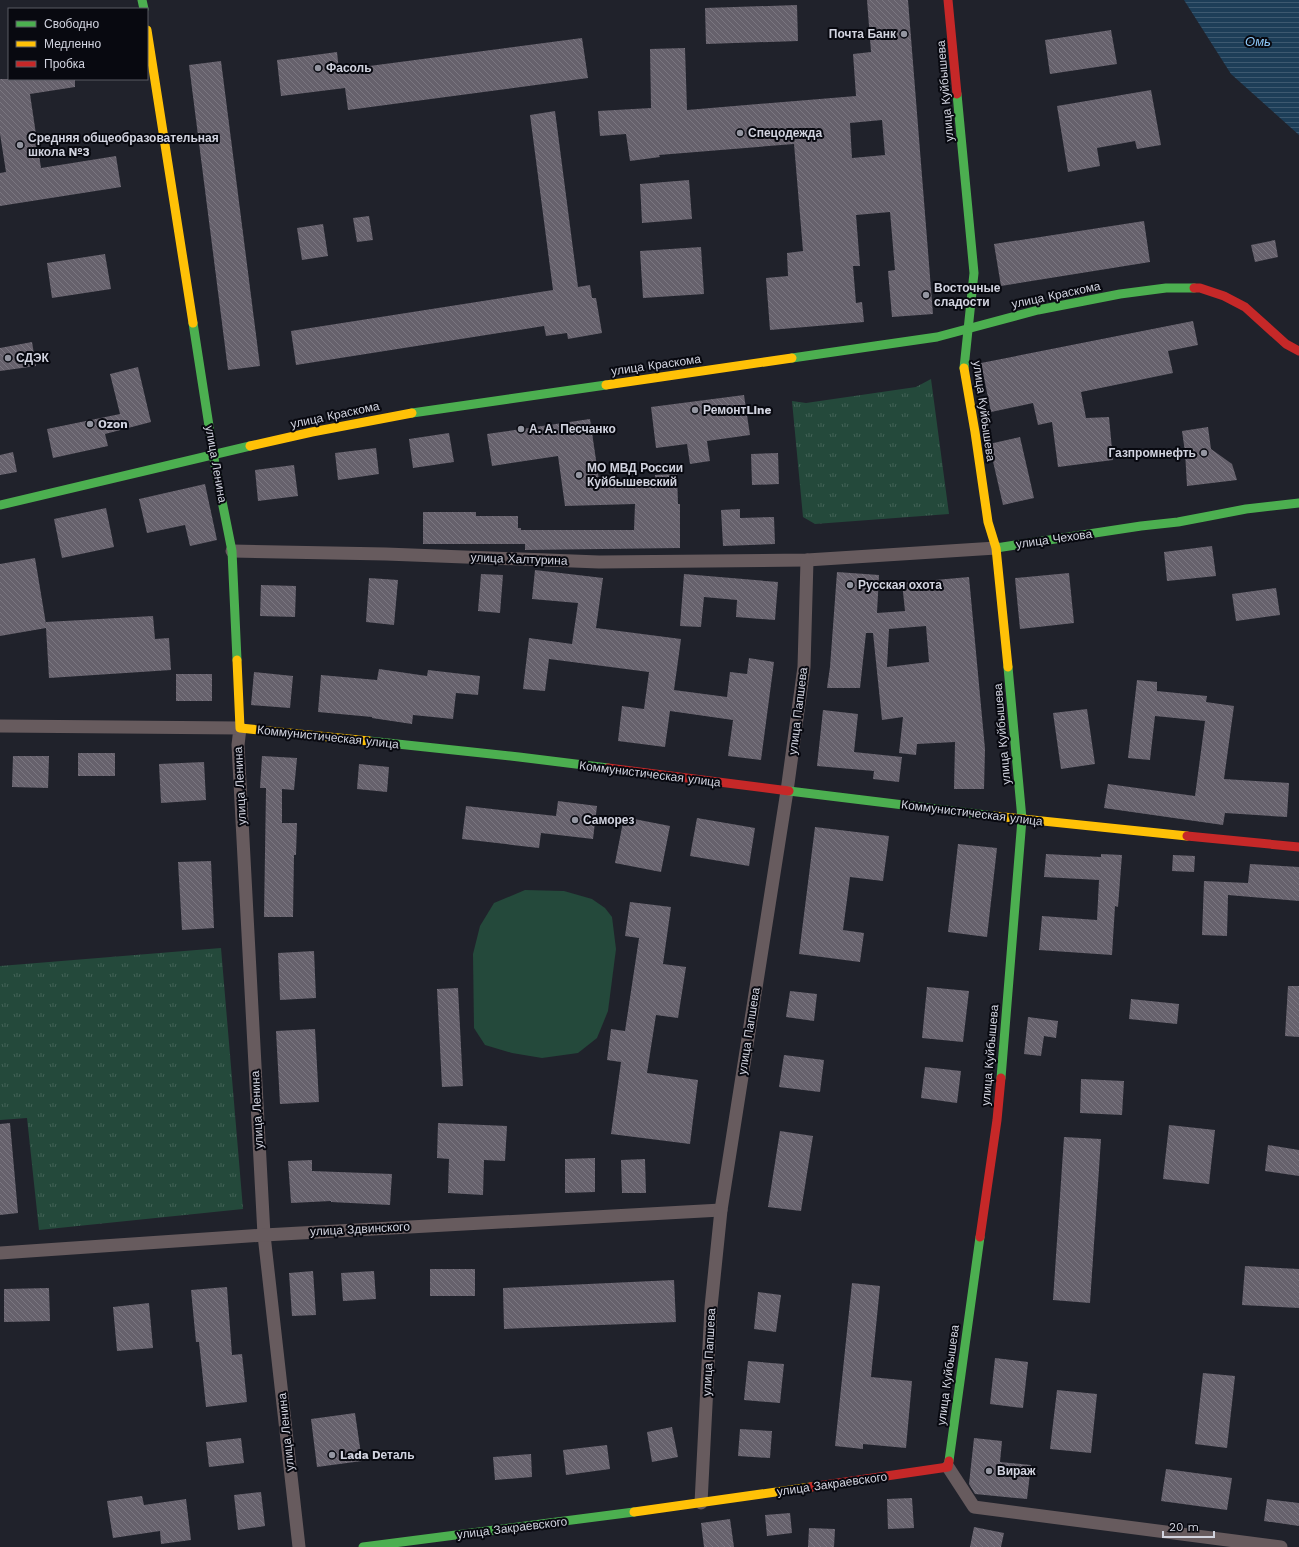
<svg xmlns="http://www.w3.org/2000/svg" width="1299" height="1547" viewBox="0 0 1299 1547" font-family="'Work Sans',sans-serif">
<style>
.green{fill:#24493b}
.park{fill:url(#park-tufts)}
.water{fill:url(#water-rules)}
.building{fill:url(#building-back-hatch);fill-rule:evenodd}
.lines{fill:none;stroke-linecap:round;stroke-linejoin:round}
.street{stroke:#675b5e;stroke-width:13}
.fast{stroke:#4caf50;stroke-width:9}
.slow{stroke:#ffc107;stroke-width:9}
.jam{stroke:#c62828;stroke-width:9}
.poi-dot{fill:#9395a0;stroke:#080910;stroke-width:1.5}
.labels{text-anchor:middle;stroke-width:4;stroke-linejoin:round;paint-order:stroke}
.poi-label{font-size:12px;font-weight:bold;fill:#d1d3df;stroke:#080910;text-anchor:start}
.street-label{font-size:12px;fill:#d1d3df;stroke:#080910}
.water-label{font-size:13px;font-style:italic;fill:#8dc9fa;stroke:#080910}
</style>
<defs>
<pattern id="park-tufts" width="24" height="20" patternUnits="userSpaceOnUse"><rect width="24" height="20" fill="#24493b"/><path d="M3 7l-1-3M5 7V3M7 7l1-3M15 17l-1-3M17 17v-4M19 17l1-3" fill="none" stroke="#436257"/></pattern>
<pattern id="water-rules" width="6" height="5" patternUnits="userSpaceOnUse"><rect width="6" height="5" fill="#1d3e58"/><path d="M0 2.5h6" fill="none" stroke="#3d5970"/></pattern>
<pattern id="building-back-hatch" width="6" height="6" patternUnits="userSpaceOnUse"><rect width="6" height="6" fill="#66616c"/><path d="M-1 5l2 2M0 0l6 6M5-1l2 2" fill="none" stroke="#7b7781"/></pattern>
</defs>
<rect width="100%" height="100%" fill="#20222b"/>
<!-- green -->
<polygon class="green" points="525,890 564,891 592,899 605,908 612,917 616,949 608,1011 597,1038 578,1053 542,1058 512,1053 485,1045 474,1028 473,954 480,926 494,903"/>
<!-- park -->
<g class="park">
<polygon points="931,379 949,514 815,524 803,517 792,401 806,403 916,387"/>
<polygon points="221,948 243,1209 39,1230 27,1118 0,1120 0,966"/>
</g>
<!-- water -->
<polygon class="water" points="1184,0 1299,0 1299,135 1231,74"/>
<!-- building -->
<g class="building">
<path d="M867 0H908L933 314 892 317 888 271 895 270 890 212 856 215 860 266H853L856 303 862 302 864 322 770 330 766 278 788 276 787 253 803 251 794 144 659 155 660 157 630 161 626 134 600 136 598 111 651 108 650 49 685 48 687 110 856 96 853 54 871 52ZM882 120 885 155 852 158 850 123Z"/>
<polygon points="797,5 798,41 706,44 705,8"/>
<polygon points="1111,30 1117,64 1050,74 1045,40"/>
<polygon points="582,38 588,78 348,110 345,88 281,96 277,60 337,52 339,70"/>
<polygon points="221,61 260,366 228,370 189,65"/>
<polygon points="0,79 75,79 75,87 30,94 41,168 116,156 121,187 0,206 0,173 6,172 0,134"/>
<polygon points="1151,90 1161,145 1137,149 1135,141 1097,148 1100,166 1068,172 1057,106"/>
<polygon points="555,111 578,287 590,285 592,298 596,298 602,333 568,339 567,333 546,336 544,326 296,365 291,331 553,290 530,115"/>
<polygon points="689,180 692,219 642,223 640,184"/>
<polygon points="369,216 373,240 357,242 353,218"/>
<polygon points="1144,221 1150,262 1001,286 994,244"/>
<polygon points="323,224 328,256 302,260 297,228"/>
<polygon points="1275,240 1278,257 1255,262 1251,245"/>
<polygon points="701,247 704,294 643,298 640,251"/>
<polygon points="105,254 111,289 52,298 47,263"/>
<polygon points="1193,321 1198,345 1168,351 1173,373 1081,392 1086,418 1109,417 1113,460 1058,467 1052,422 1038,425 1033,403 991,412 981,363"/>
<polygon points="32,342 36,366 0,371 0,348"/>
<polygon points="138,367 151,422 105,434 108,446 53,458 47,429 120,414 110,374"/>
<polygon points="744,395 750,435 707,441 710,461 690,464 687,444 656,448 651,407"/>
<polygon points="590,419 600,487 656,485 655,475 677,474 678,504 680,504 680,548 525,550 525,544 423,544 423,512 476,512 476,516 518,516 518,528 521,528 521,530 634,530 635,504 565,506 558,456 492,466 487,434"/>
<polygon points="1208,427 1211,449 1232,464 1237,480 1187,486 1185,452 1182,431"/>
<polygon points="449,433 454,462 413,468 409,439"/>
<polygon points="1020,437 1034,498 1003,505 989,444"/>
<polygon points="376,448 379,474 338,480 335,453"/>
<polygon points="13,452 17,472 0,475 0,455"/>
<polygon points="778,453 779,484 752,485 751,454"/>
<polygon points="294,465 298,496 258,501 255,470"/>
<polygon points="205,484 217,540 190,546 185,525 147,533 139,499"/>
<polygon points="106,508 114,547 62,558 54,519"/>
<polygon points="740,509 740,518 774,517 775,544 723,546 721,510"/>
<polygon points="1212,546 1216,576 1167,581 1164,552"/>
<polygon points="35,558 46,624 46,622 153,616 155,639 169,638 171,670 49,678 46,628 0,636 0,564"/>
<polygon points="535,570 603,578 596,628 681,639 674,690 727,697 730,672 747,674 749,658 774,662 761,760 728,756 733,720 670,711 665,747 618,741 622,706 644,709 649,672 549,659 545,691 523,689 529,638 572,644 578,603 532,599"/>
<path d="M837 572 879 575 877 613 905 611 902 583 969 577 985 749 984 789H954L955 742 917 744 916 755 899 753 903 717 882 720 873 633H866L860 688H827L830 667ZM926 626 929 662 887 667 889 629Z"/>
<polygon points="1069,573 1074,623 1020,629 1015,578"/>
<polygon points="481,574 503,575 500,613 478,611"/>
<polygon points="684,574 778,582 775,620 736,617 737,600 704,597 701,627 680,626"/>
<polygon points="369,578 398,580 394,625 366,622"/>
<polygon points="261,585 296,586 295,617 260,616"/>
<polygon points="1276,588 1280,615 1236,621 1232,594"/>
<polygon points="379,669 427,676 428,670 480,676 478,695 456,693 453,719 413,715 412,724 372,718 372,717 318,712 321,675 377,680"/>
<polygon points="254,672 293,676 290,708 251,705"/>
<rect x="176" y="674" width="36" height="27"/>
<polygon points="1137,680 1157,682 1157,691 1207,696 1206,702 1234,706 1224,779 1289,783 1287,817 1225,813 1223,825 1104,808 1108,784 1195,796 1205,721 1155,716 1150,760 1128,758"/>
<polygon points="1087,709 1095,764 1061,769 1053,713"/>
<polygon points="823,710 858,714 854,752 902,757 899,782 873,779 874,771 817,766"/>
<rect x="78" y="753" width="37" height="23"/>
<polygon points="13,756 49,756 48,788 12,787"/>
<polygon points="262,756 297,758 294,790 282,789 282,823 297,823 296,855 294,855 293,917 264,917 266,788 260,788"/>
<polygon points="204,762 206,800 161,803 159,764"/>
<polygon points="359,764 389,767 387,792 357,789"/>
<polygon points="558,801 597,806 593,839 541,833 539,848 462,839 466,806 556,816"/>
<polygon points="624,817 670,826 661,872 615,863"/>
<polygon points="697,818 755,828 749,866 690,856"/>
<polygon points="815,827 889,836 883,881 850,877 843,930 864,933 860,962 799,954"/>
<polygon points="958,844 997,848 987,937 948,932"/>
<polygon points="1046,854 1101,857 1101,854 1122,855 1118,907 1115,906 1112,955 1039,950 1042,916 1097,920 1099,880 1044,877"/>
<polygon points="1173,855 1195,856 1194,872 1172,871"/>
<polygon points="211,861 214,928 182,930 178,862"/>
<polygon points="1250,864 1299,867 1299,901 1228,895 1227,936 1202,935 1204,881 1248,883"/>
<polygon points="630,902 671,907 663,964 686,967 678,1018 656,1015 647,1073 698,1080 690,1144 611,1134 621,1062 607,1060 611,1029 625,1031 639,938 625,936"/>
<polygon points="314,951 316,998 280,1000 278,953"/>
<polygon points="1288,986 1299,986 1299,1037 1285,1036"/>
<polygon points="927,987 969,991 963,1042 922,1038"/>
<polygon points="458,988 463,1086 442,1087 437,989"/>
<polygon points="790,991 817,994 814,1021 786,1017"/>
<polygon points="1131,999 1179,1004 1177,1024 1129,1019"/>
<polygon points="1028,1017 1058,1021 1056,1038 1044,1036 1041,1056 1024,1054"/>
<polygon points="315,1029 319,1102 280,1104 276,1031"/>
<polygon points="784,1055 824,1060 820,1092 779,1087"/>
<polygon points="925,1067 961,1071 957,1103 921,1098"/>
<polygon points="1081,1079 1124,1081 1122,1115 1080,1113"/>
<polygon points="10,1123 18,1213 0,1215 0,1124"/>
<polygon points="438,1123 507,1126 505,1161 484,1160 483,1195 448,1193 449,1159 437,1158"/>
<polygon points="1169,1125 1215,1130 1209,1184 1163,1179"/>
<polygon points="780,1131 813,1136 801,1211 768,1207"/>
<polygon points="1064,1137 1101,1139 1090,1303 1053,1300"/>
<polygon points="1268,1145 1299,1150 1299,1176 1265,1171"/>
<polygon points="595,1158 595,1192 565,1193 565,1159"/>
<polygon points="645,1159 646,1193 622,1193 621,1160"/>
<polygon points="312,1160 312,1171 392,1174 390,1205 331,1202 331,1201 291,1203 288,1161"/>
<polygon points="1245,1266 1299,1269 1299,1308 1242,1305"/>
<rect x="430" y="1269" width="45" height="27"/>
<polygon points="313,1271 316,1315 292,1316 289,1273"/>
<polygon points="374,1271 376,1299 343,1301 341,1273"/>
<polygon points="674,1280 676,1322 504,1329 503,1288"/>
<polygon points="852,1283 880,1286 871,1377 912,1381 906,1448 863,1444 863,1449 835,1446"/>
<polygon points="227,1287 232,1355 242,1354 247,1402 206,1407 199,1342 196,1342 191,1290"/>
<polygon points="49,1288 50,1321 4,1322 4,1289"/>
<polygon points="758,1292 781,1295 776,1332 754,1329"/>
<polygon points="149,1303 153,1348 117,1351 113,1307"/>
<polygon points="995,1358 1028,1362 1023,1408 990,1404"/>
<polygon points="748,1361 784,1364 780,1403 744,1400"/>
<polygon points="1203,1373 1235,1376 1227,1448 1195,1444"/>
<polygon points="1057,1390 1097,1394 1091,1453 1050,1449"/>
<polygon points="355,1413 362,1461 317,1467 311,1419"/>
<polygon points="672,1427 678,1457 652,1462 647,1432"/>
<polygon points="740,1429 772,1431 770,1458 738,1456"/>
<polygon points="241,1438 244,1463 209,1467 206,1442"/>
<polygon points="974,1438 1002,1441 1000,1462 1031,1465 1027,1499 975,1494 969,1484"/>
<polygon points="607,1445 610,1469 566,1475 563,1450"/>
<polygon points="531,1454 532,1477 495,1480 493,1457"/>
<polygon points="1166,1469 1232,1478 1227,1510 1161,1501"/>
<polygon points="261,1492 265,1526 238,1530 234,1495"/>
<polygon points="142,1496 144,1505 186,1499 191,1540 161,1544 160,1531 113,1538 107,1501"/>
<polygon points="912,1498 914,1528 888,1529 887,1499"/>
<polygon points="1267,1499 1299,1503 1299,1526 1264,1521"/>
<polygon points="790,1513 792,1533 767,1536 765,1515"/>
<polygon points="730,1519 734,1547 704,1547 701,1523"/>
<polygon points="974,1527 1004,1533 1001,1547 970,1547"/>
<polygon points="809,1528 835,1529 834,1547 808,1547"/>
</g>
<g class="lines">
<!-- street -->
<g class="street">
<polyline points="232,551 386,554 599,562 807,560 996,548"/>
<polyline points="0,726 240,728 238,745 264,1235 299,1547"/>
<polyline points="0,1253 264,1235 721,1210"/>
<polyline points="948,1467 974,1507 1281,1547"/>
<polyline points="701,1503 711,1307 721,1210 787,791 804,667 807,560"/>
</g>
<!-- fast -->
<g class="fast">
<polyline points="142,0 144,9"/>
<polyline points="957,94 974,273 964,368"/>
<polyline points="193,323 216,471 232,551 237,660"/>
<polyline points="792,358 937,337 1038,310 1120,294 1166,288 1194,288"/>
<polyline points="412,413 606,385"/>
<polyline points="0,505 250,446"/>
<polyline points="996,548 1141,526 1178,522 1246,509 1299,503"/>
<polyline points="369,741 519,757 608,768"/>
<polyline points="789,791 994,816"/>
<polyline points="1001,1078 1022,819 1008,667"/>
<polyline points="949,1461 980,1237"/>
<polyline points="363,1547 634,1512"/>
</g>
<!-- slow -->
<g class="slow">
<polyline points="147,30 193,323"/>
<polyline points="964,368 975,432 988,522 996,548 1008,667"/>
<polyline points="606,385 792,358"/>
<polyline points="250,446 312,432 412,413"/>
<polyline points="237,660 240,728 369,741"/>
<polyline points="994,816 1187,836"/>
<polyline points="634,1512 811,1487"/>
</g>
<!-- jam -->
<g class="jam">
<polyline points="948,0 957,94"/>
<polyline points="1194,288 1200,288 1224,296 1245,307 1286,344 1299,351"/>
<polyline points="608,768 789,791"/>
<polyline points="1187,836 1299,847"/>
<polyline points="980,1237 997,1120 1001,1078"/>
<polyline points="811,1487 948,1467 949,1461"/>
</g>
</g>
<!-- markers -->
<g class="poi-dot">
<circle cx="904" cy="34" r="4"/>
<circle cx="318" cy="68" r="4"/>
<circle cx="740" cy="133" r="4"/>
<circle cx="20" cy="145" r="4"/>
<circle cx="926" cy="295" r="4"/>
<circle cx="8" cy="358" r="4"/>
<circle cx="695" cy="410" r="4"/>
<circle cx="90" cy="424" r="4"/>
<circle cx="521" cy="429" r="4"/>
<circle cx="1204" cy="453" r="4"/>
<circle cx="579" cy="475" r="4"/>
<circle cx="850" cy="585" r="4"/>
<circle cx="575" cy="820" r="4"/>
<circle cx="332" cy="1455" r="4"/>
<circle cx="989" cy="1471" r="4"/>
</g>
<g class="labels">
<!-- poi labels -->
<g class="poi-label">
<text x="896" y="38" text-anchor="end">Почта Банк</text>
<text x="326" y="72">Фасоль</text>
<text x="748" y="137">Спецодежда</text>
<text x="28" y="142">Средняя общеобразовательная<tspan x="28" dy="14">школа №3</tspan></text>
<text x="934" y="292">Восточные<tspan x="934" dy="14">сладости</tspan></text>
<text x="16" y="362">СДЭК</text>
<text x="703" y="414">РемонтLine</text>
<text x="98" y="428">Ozon</text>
<text x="529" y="433">А. А. Песчанко</text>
<text x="1196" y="457" text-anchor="end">Газпромнефть</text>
<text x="587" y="472">МО МВД России<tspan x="587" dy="14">Куйбышевский</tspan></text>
<text x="858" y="589">Русская охота</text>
<text x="583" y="824">Саморез</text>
<text x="340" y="1459">Lada Dеталь</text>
<text x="997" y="1475">Вираж</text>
</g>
<!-- street labels -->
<g class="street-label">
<text transform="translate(945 91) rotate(-95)" y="4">улица Куйбышева</text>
<text transform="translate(1056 295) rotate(-12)" y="4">улица Краскома</text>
<text transform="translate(656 365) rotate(-8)" y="4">улица Краскома</text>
<text transform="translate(984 411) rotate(82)" y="4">улица Куйбышева</text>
<text transform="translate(335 415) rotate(-12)" y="4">улица Краскома</text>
<text transform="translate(216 464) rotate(80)" y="4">улица Ленина</text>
<text transform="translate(1054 539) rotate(-8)" y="4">улица Чехова</text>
<text transform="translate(519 559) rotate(2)" y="4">улица Халтурина</text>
<text transform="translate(798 711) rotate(-83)" y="4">улица Папшева</text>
<text transform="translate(1002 734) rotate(-95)" y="4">улица Куйбышева</text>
<text transform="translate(328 737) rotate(6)" y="4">Коммунистическая улица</text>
<text transform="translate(650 774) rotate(7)" y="4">Коммунистическая улица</text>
<text transform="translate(240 786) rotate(-93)" y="4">улица Ленина</text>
<text transform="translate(972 813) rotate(7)" y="4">Коммунистическая улица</text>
<text transform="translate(749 1031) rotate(-81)" y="4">улица Папшева</text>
<text transform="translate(990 1055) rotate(-85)" y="4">улица Куйбышева</text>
<text transform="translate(257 1110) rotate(-93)" y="4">улица Ленина</text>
<text transform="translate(360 1229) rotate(-3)" y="4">улица Здвинского</text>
<text transform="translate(709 1352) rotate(-87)" y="4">улица Папшева</text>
<text transform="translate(948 1375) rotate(-82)" y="4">улица Куйбышева</text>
<text transform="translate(286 1432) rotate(-96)" y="4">улица Ленина</text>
<text transform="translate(832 1484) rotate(-8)" y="4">улица Закраевского</text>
<text transform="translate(512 1528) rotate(-7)" y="4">улица Закраевского</text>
</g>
<!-- water labels -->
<g class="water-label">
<text x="1258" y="46">Омь</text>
</g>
</g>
<!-- legend -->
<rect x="8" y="8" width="140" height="72" fill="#080910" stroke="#585a63"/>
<rect x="16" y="21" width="20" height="6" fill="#4caf50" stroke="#585a63"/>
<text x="44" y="28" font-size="12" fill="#d1d3df">Свободно</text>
<rect x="16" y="41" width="20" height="6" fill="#ffc107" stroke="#585a63"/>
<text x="44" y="48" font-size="12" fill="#d1d3df">Медленно</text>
<rect x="16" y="61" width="20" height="6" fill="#c62828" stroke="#585a63"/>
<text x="44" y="68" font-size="12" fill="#d1d3df">Пробка</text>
<!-- scale -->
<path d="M1163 1531v6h51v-6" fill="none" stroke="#d1d3df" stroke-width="2"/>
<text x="1169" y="1531" font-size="12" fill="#d1d3df" stroke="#080910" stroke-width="3" paint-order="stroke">20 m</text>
</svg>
